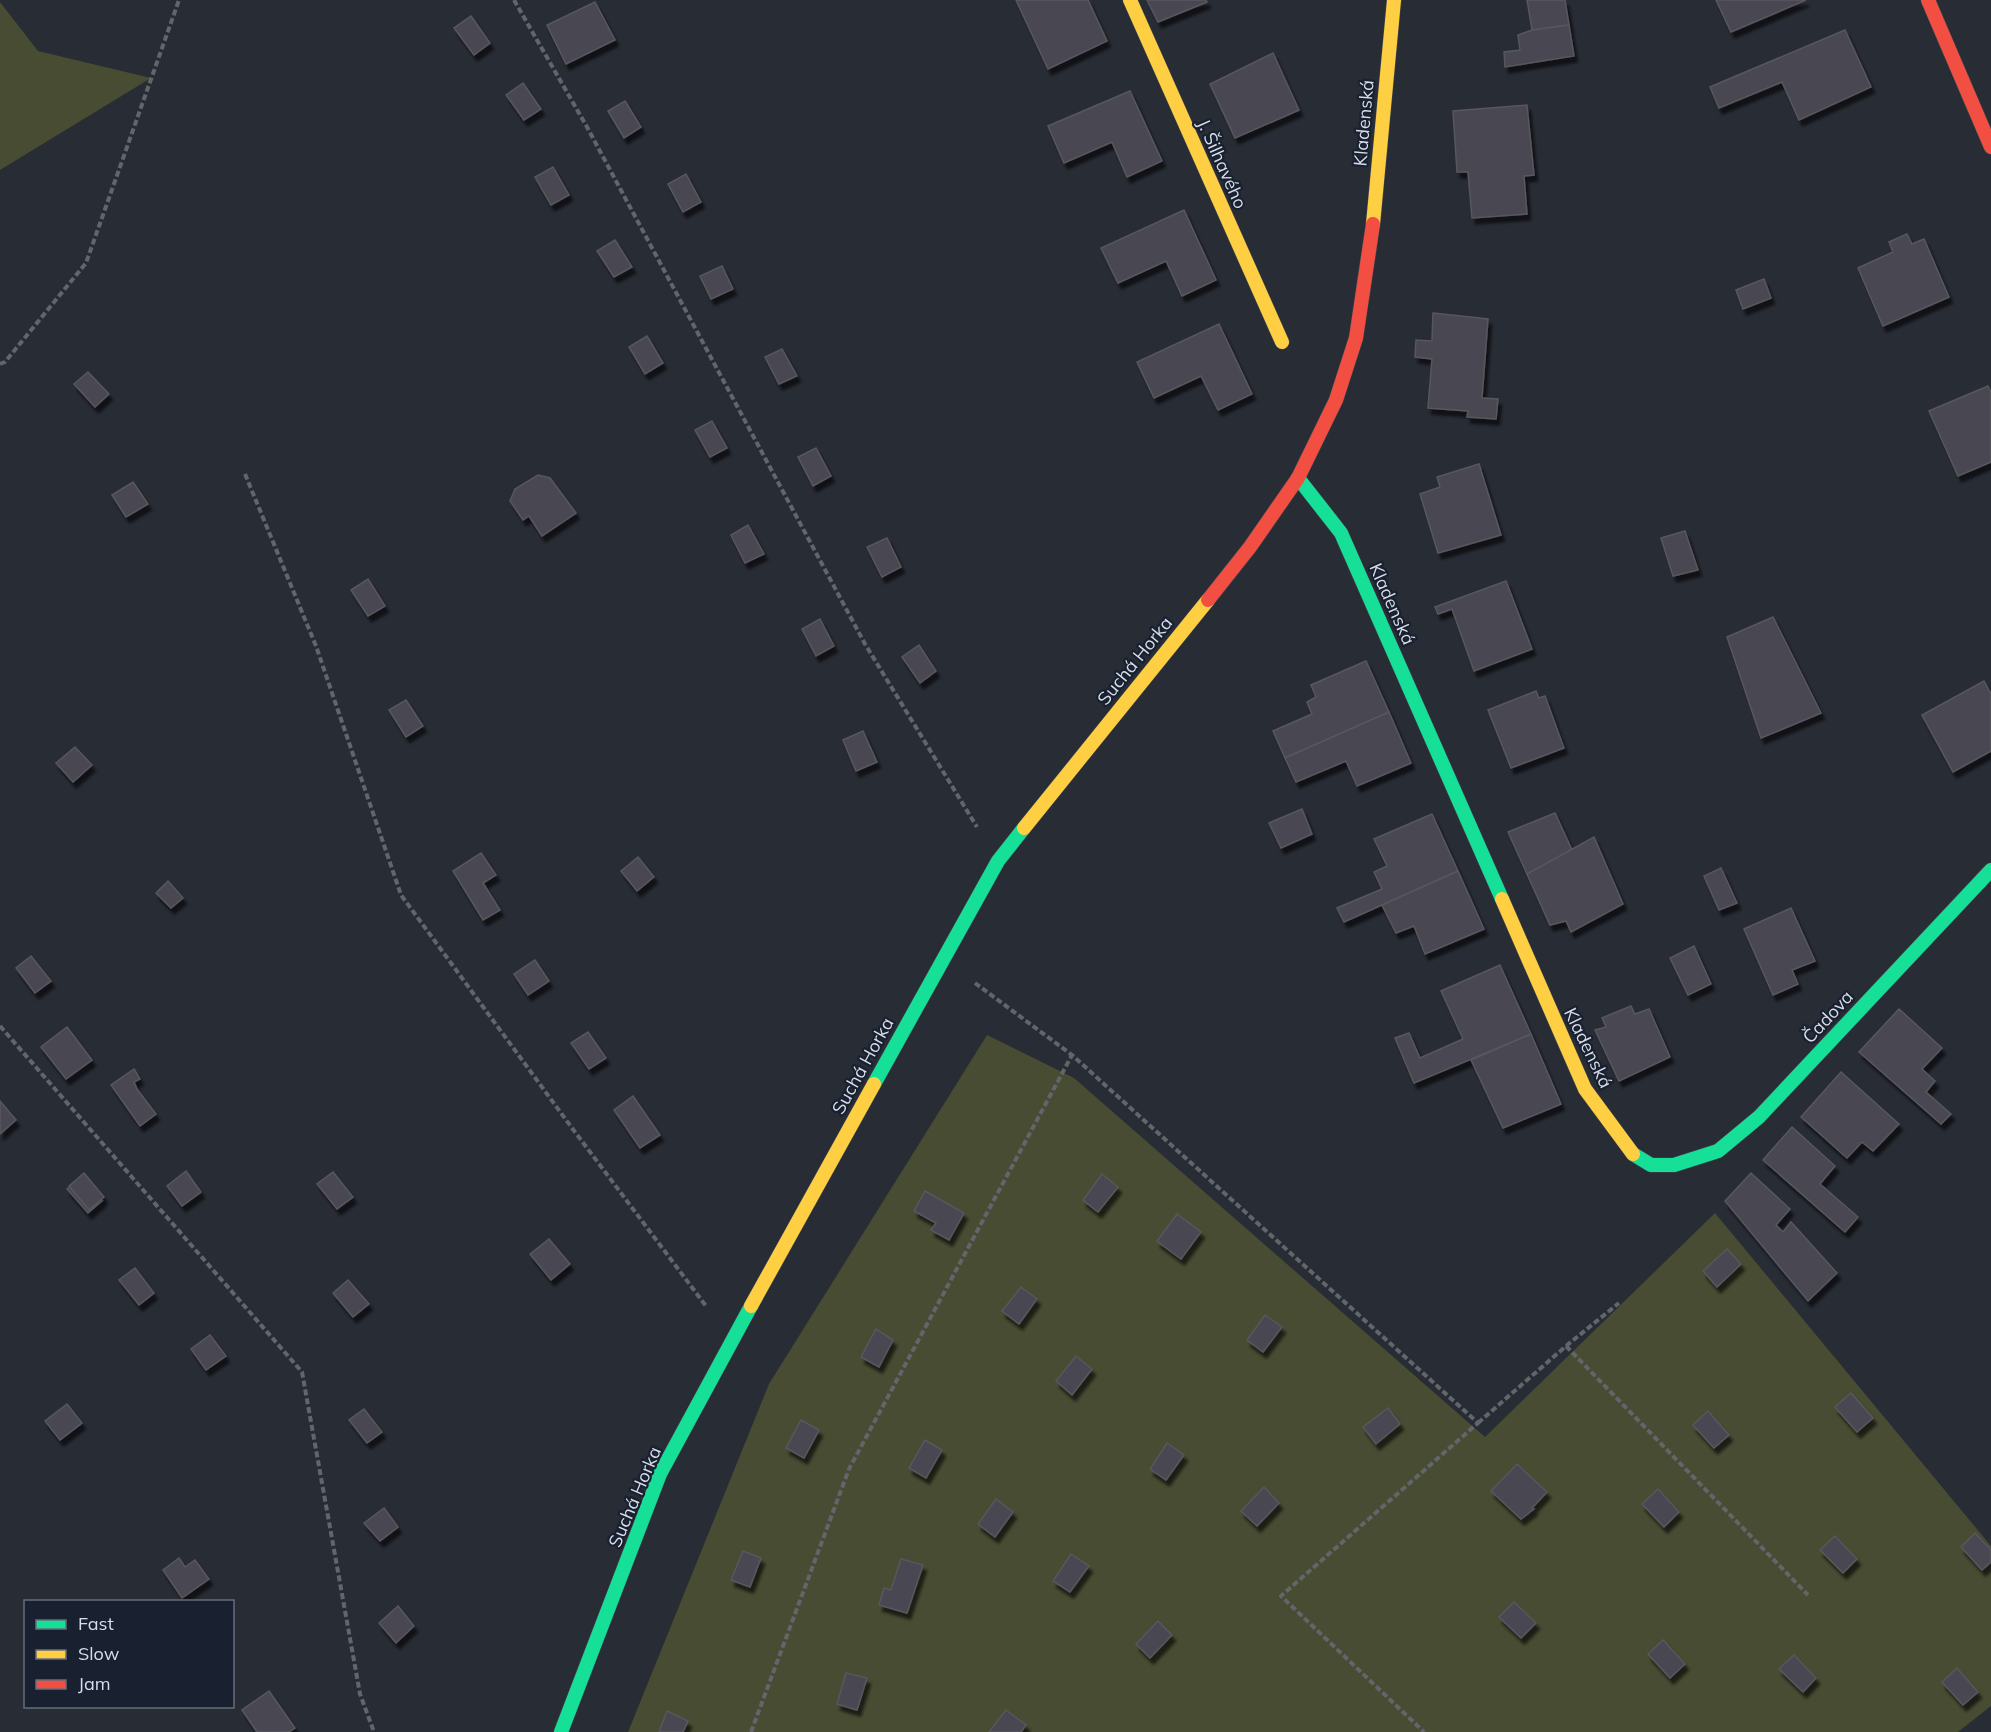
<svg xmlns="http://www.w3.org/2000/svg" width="1991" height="1732" viewBox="0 0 1991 1732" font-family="Mulish,sans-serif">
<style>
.green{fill:#474c32}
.building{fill:#4a4651;stroke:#58575e;stroke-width:1.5;filter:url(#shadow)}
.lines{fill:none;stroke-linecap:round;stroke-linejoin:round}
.fast-casing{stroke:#454a52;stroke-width:15}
.slow-casing{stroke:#454a52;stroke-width:15}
.jam-casing{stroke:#454a52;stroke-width:15}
.path{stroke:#62666c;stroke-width:4;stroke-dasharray:6 3;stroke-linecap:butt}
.fast{stroke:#16e098;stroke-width:14}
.slow{stroke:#ffcf43;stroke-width:14}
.jam{stroke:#f24e42;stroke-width:14}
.labels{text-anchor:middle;stroke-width:4.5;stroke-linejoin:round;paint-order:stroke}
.street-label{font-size:18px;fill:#d8dee9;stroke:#192131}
</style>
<defs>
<filter id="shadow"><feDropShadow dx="3.5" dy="6" stdDeviation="1.5" flood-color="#0009"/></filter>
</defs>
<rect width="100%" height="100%" fill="#282c35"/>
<!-- green -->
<g class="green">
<polygon points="0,2 38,51 151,78 0,170"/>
<polygon points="987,1035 1074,1078 1485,1437 1715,1213 1991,1546 1991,1706 1958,1732 628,1732 769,1384"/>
</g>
<!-- building -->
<g class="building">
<polygon points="1016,0 1088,0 1107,41 1048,69"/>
<polygon points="1147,0 1206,0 1207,2 1158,22"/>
<polygon points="1527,0 1565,0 1569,25 1532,30"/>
<polygon points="1716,0 1806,0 1731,32"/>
<polygon points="595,2 615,40 566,64 547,25"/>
<polygon points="471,16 490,43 474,55 454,28"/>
<polygon points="1569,25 1574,56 1505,67 1504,52 1520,50 1518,35 1532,30"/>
<polygon points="1845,30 1871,87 1799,120 1782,82 1719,108 1710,87"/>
<polygon points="1273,53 1299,110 1235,138 1210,84"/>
<polygon points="523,83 541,109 524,120 506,95"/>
<polygon points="1130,91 1162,161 1127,177 1112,142 1064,163 1048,126"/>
<polygon points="625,101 641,127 624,138 608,111"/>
<polygon points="1527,105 1534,175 1524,176 1527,214 1472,218 1468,172 1457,172 1453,111"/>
<polygon points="553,167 569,195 551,205 535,177"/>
<polygon points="686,174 701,202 683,212 668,184"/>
<polygon points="1184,210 1216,280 1182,296 1166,261 1118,283 1101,248"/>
<polygon points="1907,234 1912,244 1924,239 1949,297 1883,326 1858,268 1893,252 1889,242"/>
<polygon points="615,240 632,267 614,277 597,251"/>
<polygon points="722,266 733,289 711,299 700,276"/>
<polygon points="1764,279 1771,298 1743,309 1736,290"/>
<polygon points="1433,313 1488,319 1482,398 1498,399 1496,419 1467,417 1468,411 1428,408 1432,359 1415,357 1416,340 1432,341"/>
<polygon points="1219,324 1252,394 1218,410 1201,376 1154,398 1137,362"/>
<polygon points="647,336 663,363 645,374 629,347"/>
<polygon points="782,349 797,376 779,384 765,357"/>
<polygon points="88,372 109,394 95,407 74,384"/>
<polygon points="1988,386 1991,392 1991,462 1958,476 1929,411"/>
<polygon points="712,421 727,448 710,457 695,430"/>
<polygon points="816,448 831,476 813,486 798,457"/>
<polygon points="1479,464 1501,535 1438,553 1420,494 1440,487 1437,477"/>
<polygon points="538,475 550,478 576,513 542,536 529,516 523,520 510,501 515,489"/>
<polygon points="133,482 148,504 126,517 112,495"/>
<polygon points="748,525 764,554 745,563 731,535"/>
<polygon points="1685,531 1698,570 1673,576 1661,538"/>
<polygon points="887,538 901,567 882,577 867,547"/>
<polygon points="368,579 385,606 368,616 351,590"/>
<polygon points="1506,581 1532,649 1474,671 1452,609 1438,614 1435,607"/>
<polygon points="1773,617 1821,713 1761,738 1727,637"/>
<polygon points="820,619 834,646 816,656 802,629"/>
<polygon points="919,645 936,671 920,683 902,657"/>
<polygon points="1366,661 1389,712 1285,758 1273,731 1312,714 1307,702 1316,697 1311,685"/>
<polygon points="1984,681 1991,694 1991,751 1953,772 1922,715"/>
<polygon points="1536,691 1539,698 1545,696 1564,748 1511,768 1488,710"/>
<polygon points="406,700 423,726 406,737 389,710"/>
<polygon points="1389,712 1411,763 1357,786 1346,761 1296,782 1285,758"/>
<polygon points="863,731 877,762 856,771 843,740"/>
<polygon points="75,747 92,765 73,782 56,763"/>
<polygon points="1302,809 1312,834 1281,848 1269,823"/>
<polygon points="1555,813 1572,850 1527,874 1508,832"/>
<polygon points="1432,814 1458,871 1344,922 1337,908 1382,889 1374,872 1387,866 1374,839"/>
<polygon points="1594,837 1623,904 1571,932 1566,921 1550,925 1527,874"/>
<polygon points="481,853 496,875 483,883 500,910 483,920 453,871"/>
<polygon points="638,857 654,877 637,891 621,871"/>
<polygon points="1721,868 1737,903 1719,910 1704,876"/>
<polygon points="1458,871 1484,929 1425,954 1414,926 1396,933 1382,905"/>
<polygon points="168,881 183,898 171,908 156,893"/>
<polygon points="1791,908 1815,961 1792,970 1798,984 1773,995 1744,929"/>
<polygon points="1694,946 1711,984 1688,995 1670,958"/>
<polygon points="31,956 51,981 35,993 16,968"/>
<polygon points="535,960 549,981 528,995 514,974"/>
<polygon points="1500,965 1531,1034 1414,1083 1395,1038 1409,1033 1420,1058 1463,1039 1441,991"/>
<polygon points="1631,1006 1635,1014 1649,1009 1670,1057 1619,1081 1595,1030 1606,1027 1602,1018"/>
<polygon points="1899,1009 1942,1048 1922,1069 1935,1081 1926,1092 1951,1114 1941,1124 1859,1052"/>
<polygon points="67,1027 92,1060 66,1079 41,1047"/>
<polygon points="588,1032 606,1058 589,1069 571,1043"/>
<polygon points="1531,1034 1561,1104 1503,1128 1471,1060"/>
<polygon points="134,1069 140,1079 134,1082 137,1089 156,1114 140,1126 111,1085"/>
<polygon points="1841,1072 1899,1124 1873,1151 1862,1142 1847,1158 1801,1117"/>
<polygon points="633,1096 660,1135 640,1148 614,1110"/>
<polygon points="0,1101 16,1120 0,1134"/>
<polygon points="1792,1127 1835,1166 1820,1184 1858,1217 1845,1232 1763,1160"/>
<polygon points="186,1171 201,1192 182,1206 167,1186"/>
<polygon points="333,1172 353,1197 337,1209 317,1184"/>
<polygon points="84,1173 104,1197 89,1210 69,1186"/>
<polygon points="1751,1173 1790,1209 1776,1225 1783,1232 1791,1222 1837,1273 1808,1301 1725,1201"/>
<polygon points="1102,1174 1118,1187 1098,1212 1083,1200"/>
<polygon points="70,1187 89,1210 103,1200 88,1213 67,1189"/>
<polygon points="925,1191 964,1213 949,1240 931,1230 936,1223 914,1211"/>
<polygon points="1177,1214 1201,1232 1181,1259 1157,1241"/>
<polygon points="549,1239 570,1264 551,1280 530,1254"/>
<polygon points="1727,1249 1741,1264 1717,1287 1703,1271"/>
<polygon points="135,1268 154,1293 139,1305 119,1280"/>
<polygon points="348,1280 369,1304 353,1317 333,1293"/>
<polygon points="1021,1287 1037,1299 1019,1324 1002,1311"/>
<polygon points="1265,1315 1282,1327 1263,1352 1247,1340"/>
<polygon points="876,1329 893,1340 879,1367 861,1357"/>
<polygon points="210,1335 226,1356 206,1370 191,1349"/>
<polygon points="1076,1356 1092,1369 1072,1395 1056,1381"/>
<polygon points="1851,1393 1873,1418 1857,1432 1835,1407"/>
<polygon points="67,1404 82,1423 60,1440 45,1421"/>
<polygon points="1388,1408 1400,1424 1376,1444 1363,1427"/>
<polygon points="364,1409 382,1432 367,1443 349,1420"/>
<polygon points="1708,1411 1729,1435 1714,1448 1693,1425"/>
<polygon points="801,1420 819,1430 804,1458 786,1448"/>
<polygon points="925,1440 942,1450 926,1478 909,1468"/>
<polygon points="1167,1443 1184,1455 1166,1480 1150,1469"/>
<polygon points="1517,1464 1547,1492 1532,1508 1534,1509 1521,1519 1491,1491"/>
<polygon points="1264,1487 1279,1503 1257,1526 1241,1511"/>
<polygon points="1658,1489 1679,1512 1664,1527 1642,1504"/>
<polygon points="996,1499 1013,1512 995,1537 978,1524"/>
<polygon points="384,1508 398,1527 380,1541 364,1523"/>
<polygon points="1975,1533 1991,1550 1991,1562 1982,1570 1961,1547"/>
<polygon points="1835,1536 1857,1559 1843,1573 1820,1550"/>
<polygon points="743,1551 761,1558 750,1587 731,1580"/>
<polygon points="1071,1554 1089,1566 1070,1592 1053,1581"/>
<polygon points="179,1558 185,1567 195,1560 209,1579 182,1598 163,1570"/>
<polygon points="901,1559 923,1565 907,1613 879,1605 884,1588 891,1590"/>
<polygon points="1514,1602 1536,1623 1521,1638 1499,1617"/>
<polygon points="398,1606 414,1626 396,1643 379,1623"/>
<polygon points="1158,1621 1172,1635 1150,1658 1136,1644"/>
<polygon points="1663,1640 1685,1664 1670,1678 1648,1654"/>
<polygon points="1794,1655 1816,1678 1803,1692 1779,1669"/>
<polygon points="1957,1668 1978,1692 1963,1705 1942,1682"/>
<polygon points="846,1673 867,1678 857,1710 837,1704"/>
<polygon points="269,1691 295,1728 289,1732 257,1732 242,1710"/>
<polygon points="1006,1710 1026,1725 1021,1732 989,1732"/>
<polygon points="667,1711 688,1721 683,1732 659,1732"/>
</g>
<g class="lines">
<!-- fast casing -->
<g class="fast-casing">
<g id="fast">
<polyline points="1298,478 1341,533 1502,899"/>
<polyline points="874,1084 998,861 1024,828"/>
<polyline points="1633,1154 1651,1165 1674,1165 1718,1151 1759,1117 1991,870"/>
<polyline points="561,1732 660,1474 751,1306"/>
</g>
</g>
<!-- slow casing -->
<g class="slow-casing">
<g id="slow">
<polyline points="1130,0 1282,342"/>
<polyline points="1373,224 1394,0"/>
<polyline points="1024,828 1208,600"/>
<polyline points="1502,899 1585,1089 1633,1154"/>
<polyline points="751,1306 874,1084"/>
</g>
</g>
<!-- jam casing -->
<g class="jam-casing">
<g id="jam">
<polyline points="1928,0 1991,147"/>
<polyline points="1208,600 1250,547 1298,478 1336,400 1356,338 1373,224"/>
</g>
</g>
<!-- path -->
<g class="path">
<polyline points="514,0 587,127 865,644 977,827"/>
<polyline points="0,364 5,362 86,263 179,0"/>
<polyline points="245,474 316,646 401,895 572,1128 706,1306"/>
<polyline points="975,983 1072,1055 1478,1423 1281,1596 1424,1732"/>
<polyline points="0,1026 302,1372 360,1694 374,1732"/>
<polyline points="1566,1346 1808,1595"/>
<polyline points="1478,1423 1566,1346 1619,1303"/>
<polyline points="751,1732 849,1469 1072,1055"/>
</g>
<!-- fast -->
<use href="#fast" class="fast"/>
<!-- slow -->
<use href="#slow" class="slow"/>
<!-- jam -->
<use href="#jam" class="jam"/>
</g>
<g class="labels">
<!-- street labels -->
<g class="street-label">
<text transform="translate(1364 123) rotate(-85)" y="6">Kladenská</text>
<text transform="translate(1222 164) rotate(66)" y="6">J. Šilhavého</text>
<text transform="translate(1392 604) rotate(66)" y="6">Kladenská</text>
<text transform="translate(1135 661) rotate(-51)" y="6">Suchá Horka</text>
<text transform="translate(1828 1017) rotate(-47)" y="6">Čadova</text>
<text transform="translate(1588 1048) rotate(64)" y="6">Kladenská</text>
<text transform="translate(863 1066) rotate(-61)" y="6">Suchá Horka</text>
<text transform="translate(635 1497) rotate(-67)" y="6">Suchá Horka</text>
</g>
</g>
<!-- legend -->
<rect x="24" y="1600" width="210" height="108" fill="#192131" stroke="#656d7b" stroke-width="1.5"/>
<rect x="36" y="1620" width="30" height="9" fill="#16e098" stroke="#656d7b" stroke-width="1.5"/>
<text x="78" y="1630" font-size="18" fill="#d8dee9">Fast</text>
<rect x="36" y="1650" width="30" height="9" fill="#ffcf43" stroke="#656d7b" stroke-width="1.5"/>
<text x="78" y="1660" font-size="18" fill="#d8dee9">Slow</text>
<rect x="36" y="1680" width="30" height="9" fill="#f24e42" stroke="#656d7b" stroke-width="1.5"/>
<text x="78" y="1690" font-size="18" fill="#d8dee9">Jam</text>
</svg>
